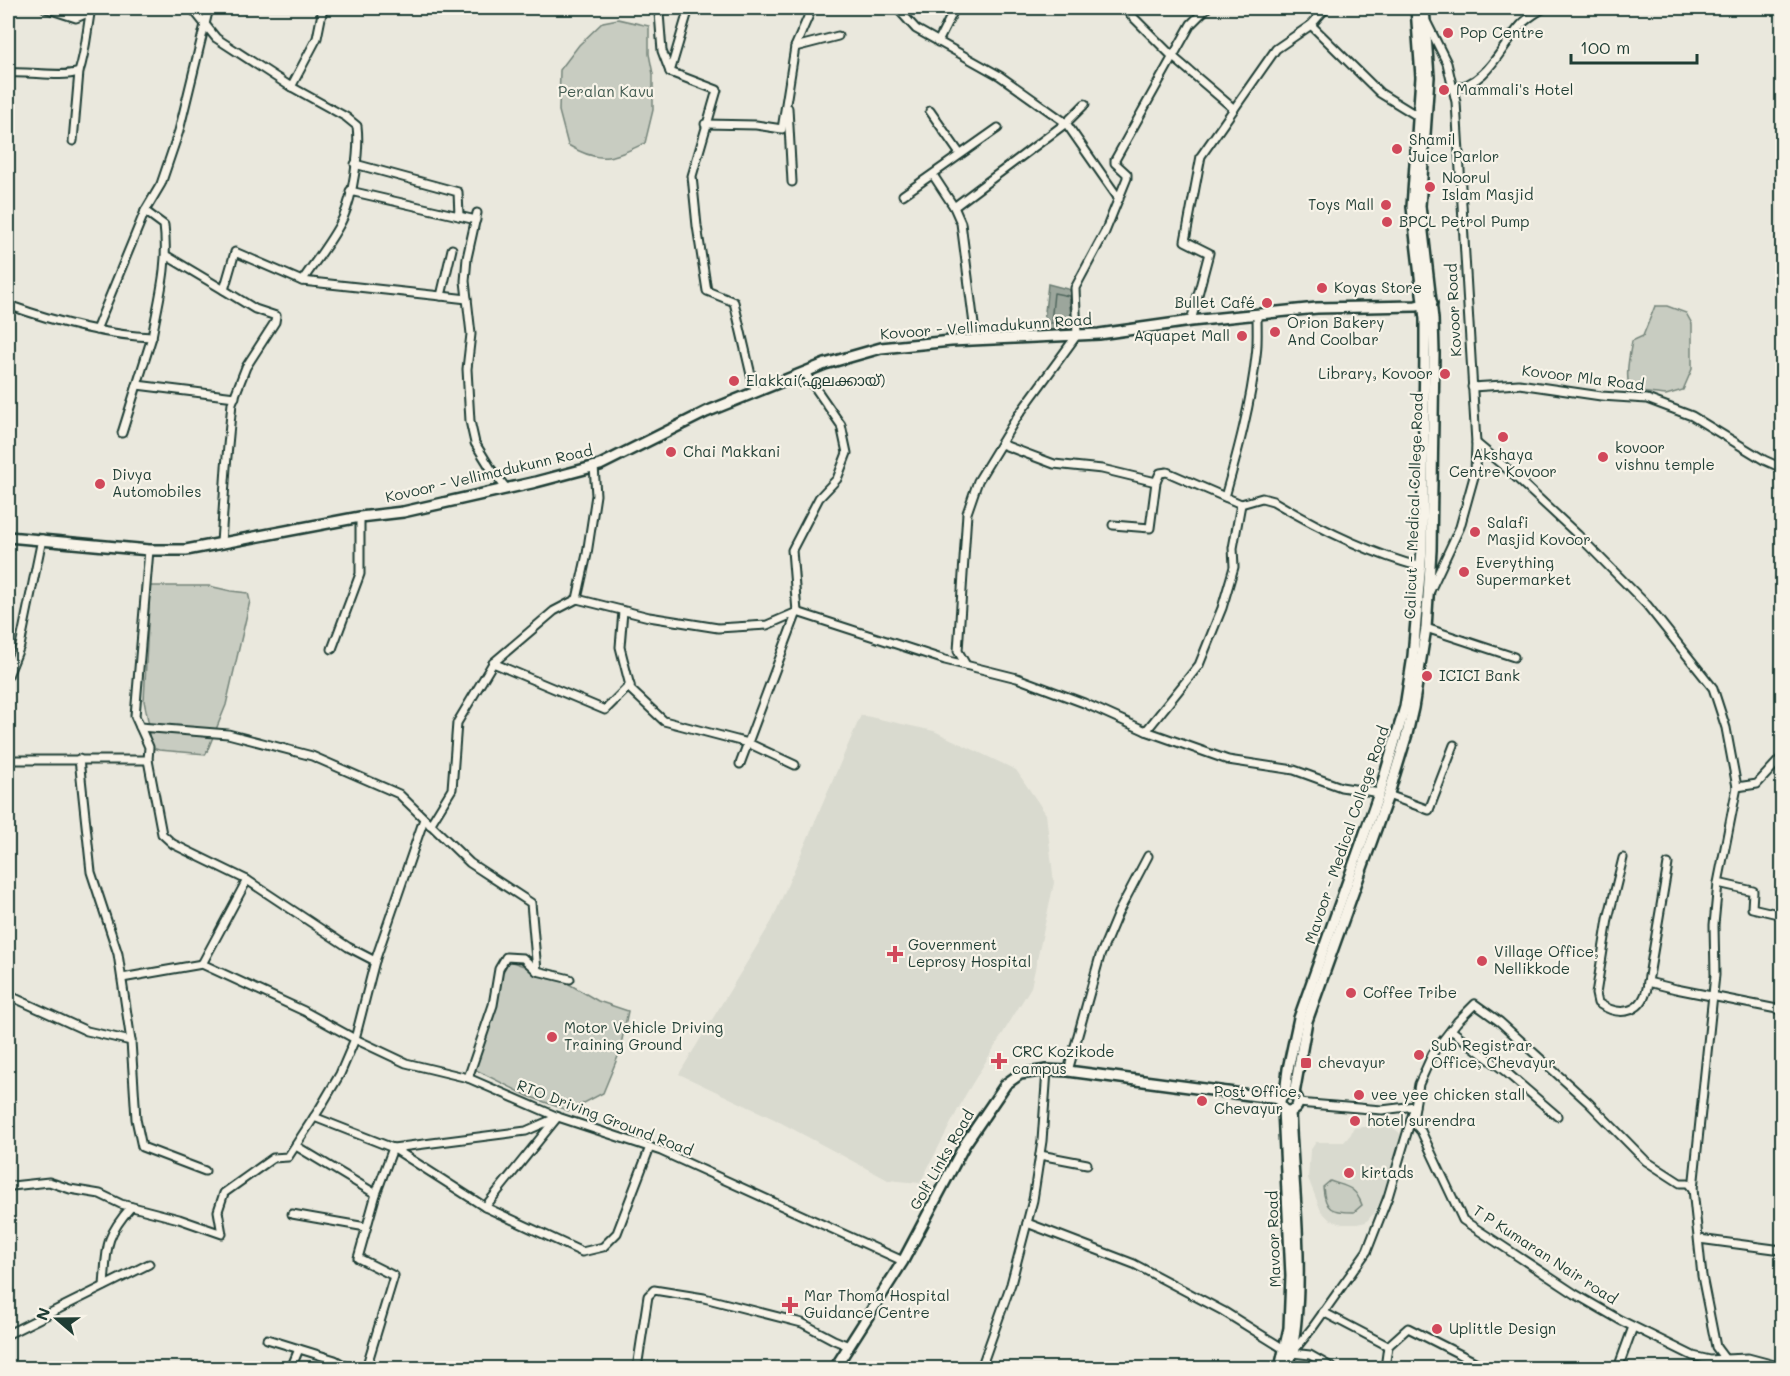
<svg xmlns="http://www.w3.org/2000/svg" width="1790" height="1376" viewBox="0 0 1790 1376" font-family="Mali,'Noto Sans Malayalam',sans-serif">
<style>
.built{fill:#d9dacf}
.green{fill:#c8ccc1;stroke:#74847a;stroke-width:1.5}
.water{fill:#9ca69c;stroke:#6a7c72;stroke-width:1.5}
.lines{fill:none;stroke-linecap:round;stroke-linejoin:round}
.shore{stroke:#51675e;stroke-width:1.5}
.street-casing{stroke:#1f3d34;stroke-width:11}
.secondary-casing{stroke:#1f3d34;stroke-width:14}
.street{stroke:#f7f3e8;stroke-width:7}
.secondary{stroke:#f7f3e8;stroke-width:9}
.poi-dot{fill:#d1495b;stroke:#f7f3e8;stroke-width:2}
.labels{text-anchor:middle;stroke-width:4.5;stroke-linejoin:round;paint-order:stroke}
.poi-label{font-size:15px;fill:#1f3d34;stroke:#f7f3e8;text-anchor:start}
.park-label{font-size:15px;fill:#415a50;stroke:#f7f3e8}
.street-label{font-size:15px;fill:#1f3d34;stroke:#f7f3e8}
</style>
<rect width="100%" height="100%" fill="#eae8dd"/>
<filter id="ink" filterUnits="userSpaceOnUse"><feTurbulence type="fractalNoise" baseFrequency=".0167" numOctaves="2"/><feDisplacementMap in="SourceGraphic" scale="12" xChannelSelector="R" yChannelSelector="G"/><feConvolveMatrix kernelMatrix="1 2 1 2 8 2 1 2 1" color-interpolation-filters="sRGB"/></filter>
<g filter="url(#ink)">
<!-- built -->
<g class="built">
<polygon points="861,715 934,731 1016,770 1046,814 1054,883 1031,987 966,1094 920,1183 888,1180 774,1119 679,1074 772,921"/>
<polygon points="1384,1125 1392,1127 1401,1134 1383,1196 1374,1213 1366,1222 1357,1224 1342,1224 1329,1219 1321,1211 1308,1178 1310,1151 1316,1142 1344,1142 1351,1134 1353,1128"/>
</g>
<!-- green -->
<g class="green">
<path d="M618 19 649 26V54L653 74V110L645 143C613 158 601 165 568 145L559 111 560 70 579 45 603 22Z"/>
<path d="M1655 306H1667L1686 313 1692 324V369L1683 390 1666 395 1630 391C1625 374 1629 358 1632 341L1643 336Z"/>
<polygon points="150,586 209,586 231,591 248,593 250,601 226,705 206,754 159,750 149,747 149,725 144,701"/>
<polygon points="506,960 557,977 598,1001 628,1011 619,1054 603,1093 569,1111 528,1096 472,1068"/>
<path d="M1330 1181C1347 1187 1355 1186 1362 1205L1354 1212C1332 1212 1325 1211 1323 1187Z"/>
</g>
<!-- water -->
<polygon class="water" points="1048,284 1075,291 1078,327 1043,331"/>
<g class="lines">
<!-- shore -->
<polyline class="shore" points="1071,315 1069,296 1054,293 1051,323 1069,322 1071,320"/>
<!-- street casing -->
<g class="street-casing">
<g id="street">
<polyline points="45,8 76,18 90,12"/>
<path d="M192 8 216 38 288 85 346 117 357 126C360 150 353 196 343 218 334 238 314 263 302 281"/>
<polyline points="656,8 659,13 662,51 670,72 717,90 692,176 697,226 707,291 734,302 755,392"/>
<polyline points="897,8 916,29 1000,76 1066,123 1119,199"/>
<polyline points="1124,8 1172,56 1234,109"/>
<polyline points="1427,23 1447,63 1456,102 1476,443 1475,473 1460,527 1430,591"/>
<polyline points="1311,25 1326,8"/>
<polyline points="938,42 955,8"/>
<polyline points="795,47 812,8"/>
<polyline points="670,72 689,8"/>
<path d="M8 73C30 71 60 78 79 72 86 51 87 29 91 8"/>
<polyline points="291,87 317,38 323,8"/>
<path d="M1453 88C1487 85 1500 48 1521 25 1527 18 1536 13 1544 8"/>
<polyline points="788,108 792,182"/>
<polyline points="930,111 960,154"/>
<polyline points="705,124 756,125 782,129 795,47 838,36"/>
<polyline points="73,141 79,72"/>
<polyline points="355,164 458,192 459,216"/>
<polyline points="933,175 954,207 961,223 976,340"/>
<polyline points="350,191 476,220"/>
<polyline points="903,195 998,128"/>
<polyline points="954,207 1066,123 1085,104"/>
<polyline points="477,213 467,258 465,281 471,334 467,369 470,421 475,443 491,469 506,488"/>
<polyline points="452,249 441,296 467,299"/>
<polyline points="167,256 224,290"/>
<path d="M8 305C53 321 103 335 152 337 159 298 169 265 164 225L145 211 161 184 179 131 209 8"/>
<polyline points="1191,321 1209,253 1185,241 1201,156 1276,49 1311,25 1380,93 1419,117"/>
<polyline points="96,330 145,211"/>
<polyline points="137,385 235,397"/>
<polyline points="1472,387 1519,384 1601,396 1647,399 1692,416 1764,460 1782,468"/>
<polyline points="122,433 152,337"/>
<polyline points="1476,443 1506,468 1578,535 1647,605 1713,688 1726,728 1737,787 1718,883 1714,925 1715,975 1693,1189 1702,1276 1716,1347 1725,1359 1748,1358 1782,1367"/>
<polyline points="1001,444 1054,464 1102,469 1156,482"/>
<path d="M1225 497C1238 451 1251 403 1256 356 1258 343 1257 328 1257 314"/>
<path d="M1113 525 1150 528 1156 482 1160 473 1167 472 1241 504 1262 498 1273 501C1320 529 1368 553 1421 567"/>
<polyline points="221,543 226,467 232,403 246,367 275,322 276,316 255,309 224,290 235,252 302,281 441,296"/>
<polyline points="577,599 587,554 596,495 594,466"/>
<polyline points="623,611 620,647 631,690 664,721 748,743 795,765"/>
<polyline points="1426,628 1514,657"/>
<polyline points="332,649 360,574 360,517"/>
<polyline points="493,663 605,710 630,685"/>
<polyline points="966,665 958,651 967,513 978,481 1017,417 1077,335 1075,288 1105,232 1127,178 1127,174 1115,163 1115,160 1191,24 1207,8"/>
<polyline points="8,676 20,646 42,539"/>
<polyline points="140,727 228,734 312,756 399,794 470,863 531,903 537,971"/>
<polyline points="1146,731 1199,665 1222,608 1234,567 1233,548 1241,504"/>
<polyline points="79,759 91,872 118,954 131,1041 136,1119 142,1147 205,1171"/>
<polyline points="16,760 148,760 149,747 135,716 149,550"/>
<polyline points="148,760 162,834 173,844 247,880 348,947 375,961"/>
<polyline points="740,764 797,612 945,660 1017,678 1084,703 1146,731 1228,760 1294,770 1341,787 1380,793"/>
<polyline points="1737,787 1757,784 1782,757"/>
<polyline points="1388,795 1429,810 1454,745"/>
<polyline points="430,825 452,789 457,723 493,663 554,611 577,599 649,617 718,628 767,625 797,612 792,550 819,498 837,479 847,453 841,425 805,373"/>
<path d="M1623 858 1608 919 1596 994 1598 1003C1622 1019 1645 1012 1648 982L1676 989 1782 1010"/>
<polyline points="247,880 202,964 304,1011 355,1039 406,1063 468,1078 558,1117 661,1151 903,1261"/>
<polyline points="1718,883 1753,891 1752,908 1782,915"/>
<polyline points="122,978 202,964"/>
<polyline points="1648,982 1668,864"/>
<polyline points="8,995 87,1031 131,1041"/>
<polyline points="1451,1030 1506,1072 1557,1116"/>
<polyline points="1068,1071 1100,956 1118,913 1148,856"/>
<polyline points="468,1078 493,1005 499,969 506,957 523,958 537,971 570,979"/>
<polyline points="1298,1103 1382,1110 1415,1106 1413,1122 1421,1131 1463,1220 1575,1294 1620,1320 1693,1356 1710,1360 1725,1359 1729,1368"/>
<polyline points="314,1117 393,1148 526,1131 558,1117"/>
<polyline points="296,1146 376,1194 393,1148 485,1207 582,1252 603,1247 617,1233 650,1147"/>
<polyline points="1040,1155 1087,1164"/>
<polyline points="8,1185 12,1186 49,1182 70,1189 100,1194 121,1204 179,1219 222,1234 218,1211 224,1193 273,1158 288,1157 320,1108 340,1074 355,1039 375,961 424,819"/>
<polyline points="485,1207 556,1119"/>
<polyline points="292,1214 366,1227"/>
<polyline points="1027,1223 1134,1264 1223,1311 1284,1349"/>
<polyline points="1699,1239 1782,1250"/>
<path d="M104 1286C107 1247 104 1238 131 1207"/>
<polyline points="1323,1312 1388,1346 1408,1328 1487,1368"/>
<polyline points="8,1334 149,1264"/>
<polyline points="267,1339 335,1360 349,1368"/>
<polyline points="291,1368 299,1349"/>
<polyline points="366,1368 394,1276 358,1258 376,1194"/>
<polyline points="637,1368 648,1296 654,1290 704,1298 802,1323 834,1340 849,1346"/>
<polyline points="981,1368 1011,1284 1033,1200 1042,1141 1047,1070"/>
<polyline points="1333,1368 1310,1355 1292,1353 1313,1327 1367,1251 1388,1197 1415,1106 1419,1084 1433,1053 1457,1022 1475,1004 1500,1022 1589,1103 1646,1161 1680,1183 1688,1183 1693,1189"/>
<polyline points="1385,1368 1388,1346"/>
<polyline points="1618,1368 1633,1327"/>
</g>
</g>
<!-- secondary casing -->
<g class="secondary-casing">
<g id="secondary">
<polyline points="8,537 149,550 186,550 360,517 403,512 536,482 600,465 706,412 825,364 881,348 951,341 1099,334 1191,321 1317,308 1416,306 1432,303"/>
<circle cx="1289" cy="1102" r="9"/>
<polyline points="1285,1094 1288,1069 1299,1018 1381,788 1405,707 1413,656 1422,550 1425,353 1425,319 1412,207 1421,77 1416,8"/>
<polyline points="1294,1094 1307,1021 1390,790 1407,734 1413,708 1426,628 1431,550 1434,353 1433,319 1420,206 1429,77 1424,8"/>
<polyline points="835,1368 903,1261 965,1144 1006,1084 1020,1074 1047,1070 1068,1071 1280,1099"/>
<polyline points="1280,1368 1289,1328 1291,1276 1283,1109"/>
<path d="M1288 1368C1308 1290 1293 1192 1290 1111"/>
</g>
</g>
<!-- street -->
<use href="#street" class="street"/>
<!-- secondary -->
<use href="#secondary" class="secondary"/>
</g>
</g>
<!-- markers -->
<g class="poi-dot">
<circle cx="1448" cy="33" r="6"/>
<circle cx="1444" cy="90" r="6"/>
<circle cx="1397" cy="149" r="6"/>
<circle cx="1430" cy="187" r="6"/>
<circle cx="1386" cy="205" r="6"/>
<circle cx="1387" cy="222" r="6"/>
<circle cx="1322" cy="288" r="6"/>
<circle cx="1267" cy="303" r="6"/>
<circle cx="1275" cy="332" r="6"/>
<circle cx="1242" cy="336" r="6"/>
<circle cx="1445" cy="374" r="6"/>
<circle cx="734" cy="381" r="6"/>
<circle cx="1503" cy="437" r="6"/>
<circle cx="671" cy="452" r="6"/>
<circle cx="1603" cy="457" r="6"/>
<circle cx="100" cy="484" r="6"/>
<circle cx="1475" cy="532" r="6"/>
<circle cx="1464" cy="572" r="6"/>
<circle cx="1427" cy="676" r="6"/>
<path d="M892 945h6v6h6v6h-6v6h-6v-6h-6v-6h6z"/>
<circle cx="1482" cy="961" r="6"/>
<circle cx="1351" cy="993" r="6"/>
<circle cx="552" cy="1037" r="6"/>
<circle cx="1419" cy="1055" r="6"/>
<path d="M996 1052h6v6h6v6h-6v6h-6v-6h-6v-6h6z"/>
<rect x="1300" y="1057" width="12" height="12" rx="3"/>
<circle cx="1359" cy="1095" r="6"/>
<circle cx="1202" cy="1101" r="6"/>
<circle cx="1355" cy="1121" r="6"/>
<circle cx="1349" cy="1173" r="6"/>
<path d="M787 1296h6v6h6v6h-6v6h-6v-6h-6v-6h6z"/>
<circle cx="1437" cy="1329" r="6"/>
</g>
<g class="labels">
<!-- poi labels -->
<g class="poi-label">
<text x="1460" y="38">Pop Centre</text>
<text x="1456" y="95">Mammali's Hotel</text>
<text x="1409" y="145">Shamil<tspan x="1409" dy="17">Juice Parlor</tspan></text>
<text x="1442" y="183">Noorul<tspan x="1442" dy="17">Islam Masjid</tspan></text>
<text x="1374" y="210" text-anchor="end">Toys Mall</text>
<text x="1399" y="227">BPCL Petrol Pump</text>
<text x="1334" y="293">Koyas Store</text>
<text x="1255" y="308" text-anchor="end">Bullet Café</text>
<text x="1287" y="328">Orion Bakery<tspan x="1287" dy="17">And Coolbar</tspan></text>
<text x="1230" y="341" text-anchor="end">Aquapet Mall</text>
<text x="1433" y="379" text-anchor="end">Library, Kovoor</text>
<text x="746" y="386">Elakkai(ഏലക്കായ്)</text>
<text x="1615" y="453">kovoor<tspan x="1615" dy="17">vishnu temple</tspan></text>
<text x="683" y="457">Chai Makkani</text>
<text x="1503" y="460" text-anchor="middle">Akshaya<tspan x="1503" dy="17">Centre Kovoor</tspan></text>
<text x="112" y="480">Divya<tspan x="112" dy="17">Automobiles</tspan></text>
<text x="1487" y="528">Salafi<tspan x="1487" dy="17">Masjid Kovoor</tspan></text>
<text x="1476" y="568">Everything<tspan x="1476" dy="17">Supermarket</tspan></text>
<text x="1439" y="681">ICICI Bank</text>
<text x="908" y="950">Government<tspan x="908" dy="17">Leprosy Hospital</tspan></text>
<text x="1494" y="957">Village Office,<tspan x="1494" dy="17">Nellikkode</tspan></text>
<text x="1363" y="998">Coffee Tribe</text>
<text x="564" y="1033">Motor Vehicle Driving<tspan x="564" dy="17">Training Ground</tspan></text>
<text x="1431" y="1051">Sub Registrar<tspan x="1431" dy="17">Office, Chevayur</tspan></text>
<text x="1012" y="1057">CRC Kozikode<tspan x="1012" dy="17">campus</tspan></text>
<text x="1318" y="1068">chevayur</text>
<text x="1214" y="1097">Post Office,<tspan x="1214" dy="17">Chevayur</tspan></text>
<text x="1371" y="1100">vee yee chicken stall</text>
<text x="1367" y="1126">hotel surendra</text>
<text x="1361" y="1178">kirtads</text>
<text x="804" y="1301">Mar Thoma Hospital<tspan x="804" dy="17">Guidance Centre</tspan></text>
<text x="1449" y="1334">Uplittle Design</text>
</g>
<!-- park labels -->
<g class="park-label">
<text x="606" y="97">Peralan Kavu</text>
</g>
<!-- street labels -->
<g class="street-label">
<text transform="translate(1454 310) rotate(-93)" y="5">Kovoor Road</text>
<text transform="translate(986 327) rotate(-4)" y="5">Kovoor - Vellimadukunn Road</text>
<text transform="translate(1583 378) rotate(7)" y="5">Kovoor Mla Road</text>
<text transform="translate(489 474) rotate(-13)" y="5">Kovoor - Vellimadukunn Road</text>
<text transform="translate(1414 506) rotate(-88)" y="5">Calicut - Medical College Road</text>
<text transform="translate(1347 835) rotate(-71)" y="5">Mavoor - Medical College Road</text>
<text transform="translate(605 1118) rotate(21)" y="5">RTO Driving Ground Road</text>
<text transform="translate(942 1160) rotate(-60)" y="5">Golf Links Road</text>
<text transform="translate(1274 1239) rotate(-92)" y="5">Mavoor Road</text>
<text transform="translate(1545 1255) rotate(33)" y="5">T P Kumaran Nair road</text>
</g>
</g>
<!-- margin -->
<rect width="1790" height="1376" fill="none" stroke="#f7f3e8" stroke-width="30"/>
<rect x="15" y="15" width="1760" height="1346" fill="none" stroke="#1f3d34" stroke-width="2" filter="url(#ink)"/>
<!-- north arrow -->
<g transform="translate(57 1319) rotate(290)" stroke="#f7f3e8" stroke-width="4.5" paint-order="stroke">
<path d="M0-4.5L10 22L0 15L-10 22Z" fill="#1f3d34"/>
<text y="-9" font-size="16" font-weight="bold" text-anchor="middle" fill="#1f3d34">N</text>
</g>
<!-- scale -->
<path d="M1571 54v9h126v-9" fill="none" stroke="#1f3d34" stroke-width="3"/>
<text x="1580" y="54" font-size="18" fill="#1f3d34" stroke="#f7f3e8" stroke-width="4.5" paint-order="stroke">100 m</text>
</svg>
